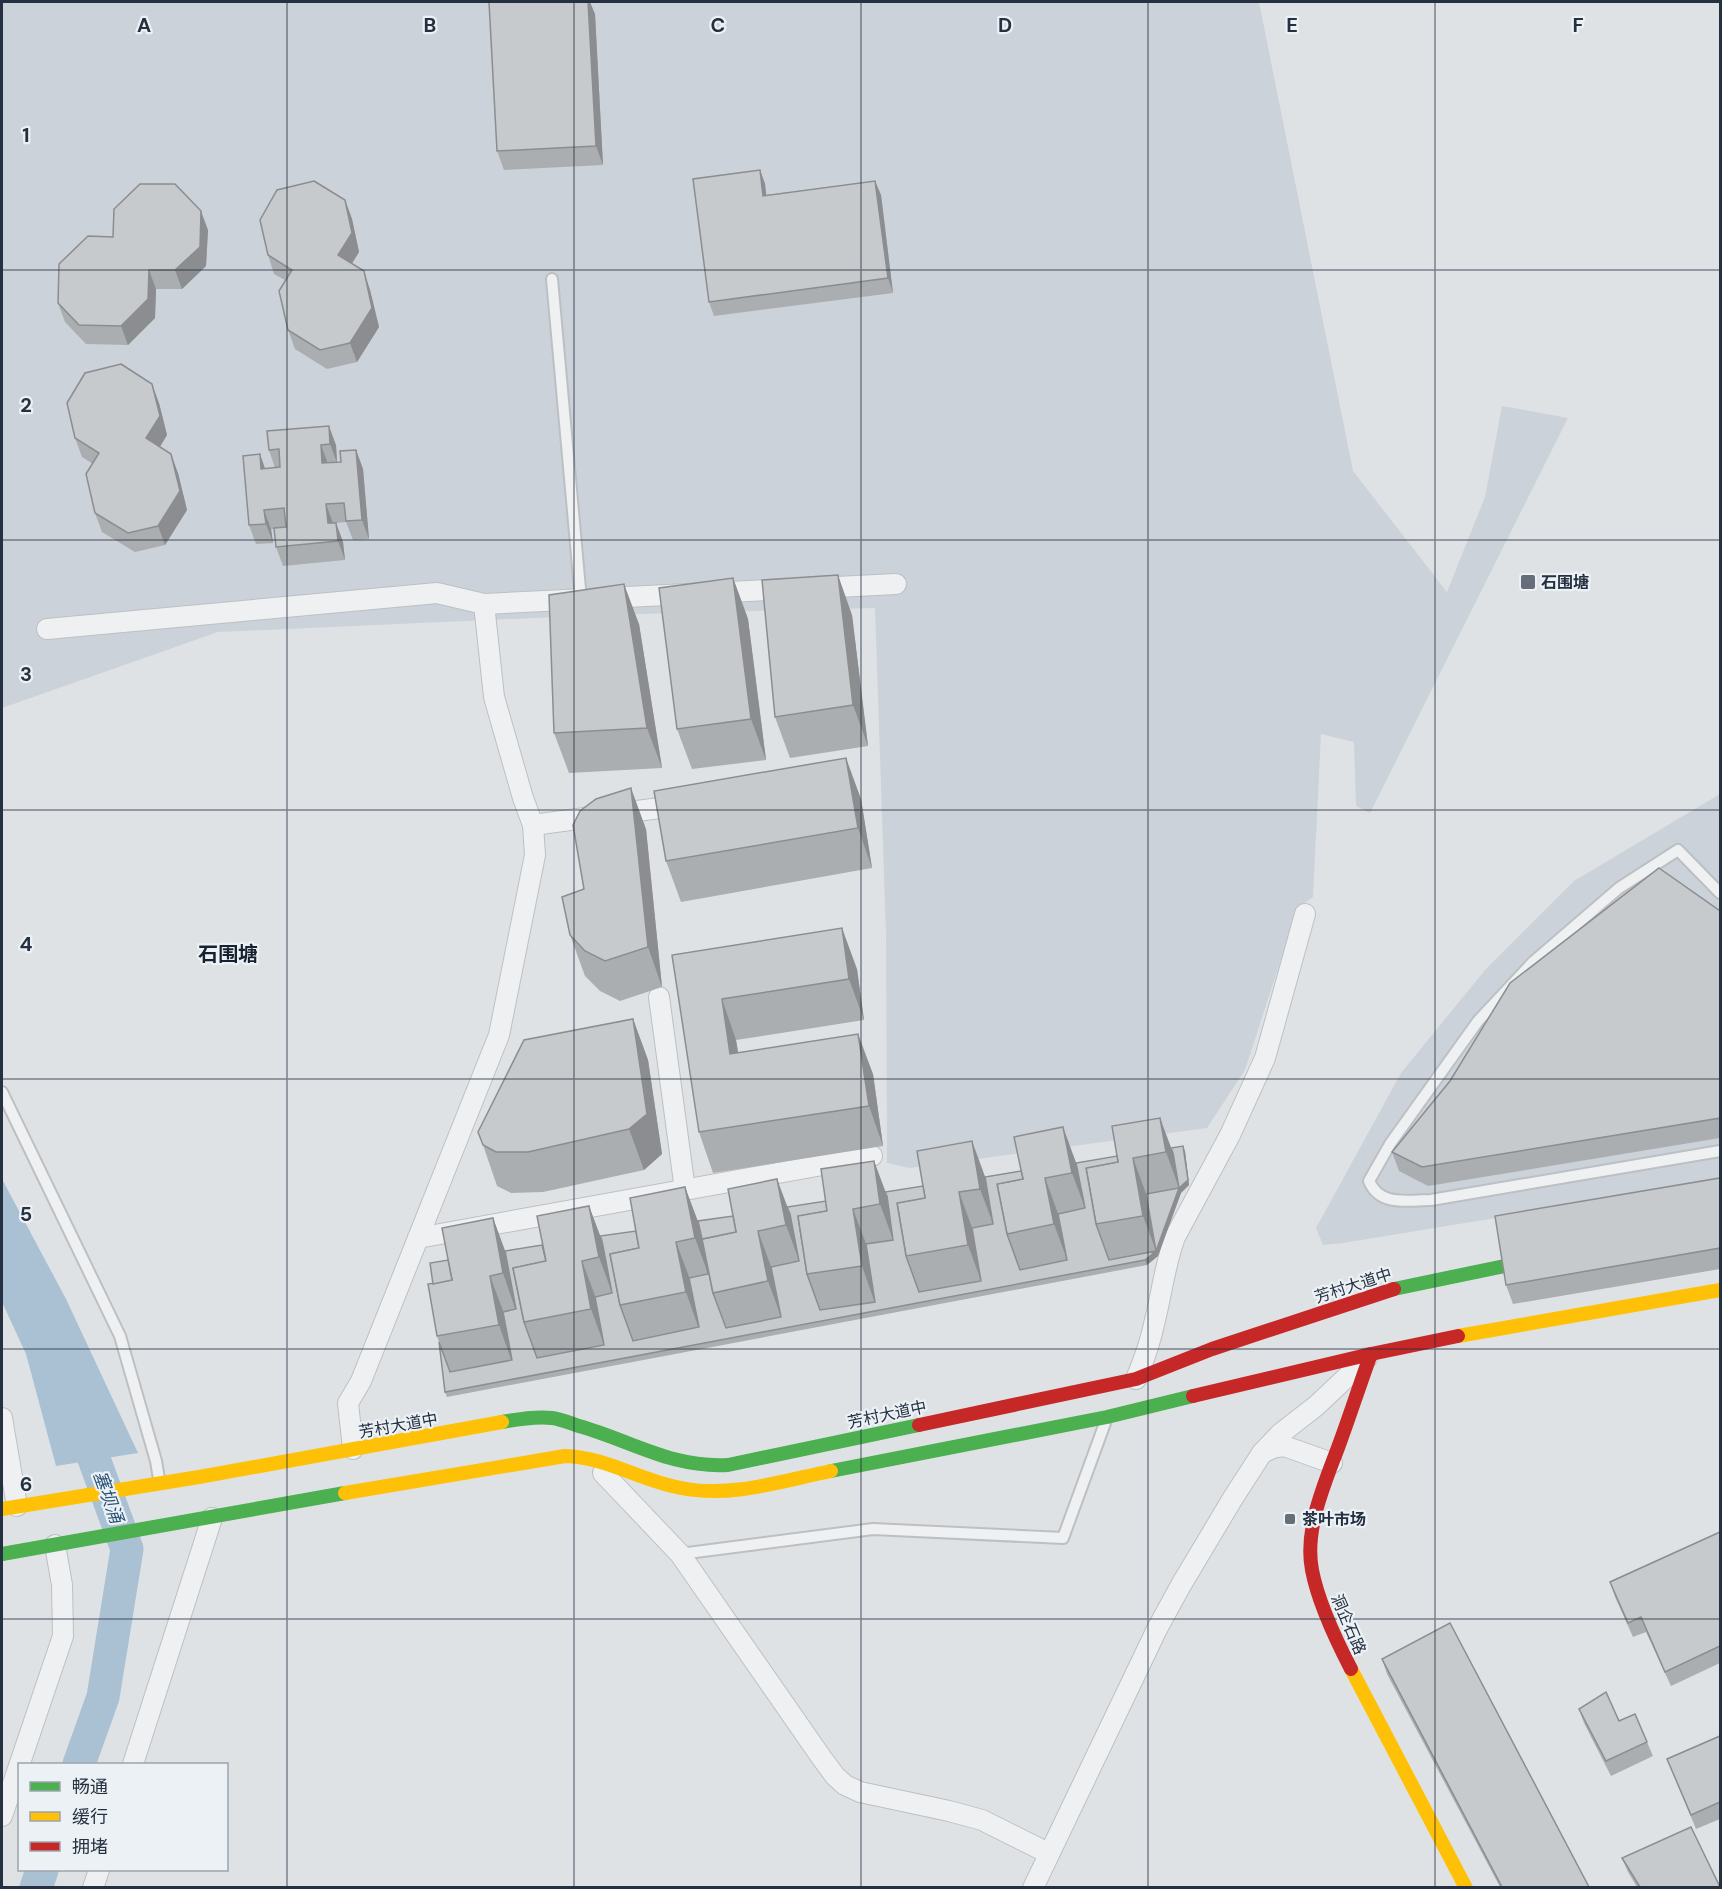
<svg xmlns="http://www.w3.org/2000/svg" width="1722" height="1889" viewBox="0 0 1722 1889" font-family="'DM Sans','Noto Sans SC',sans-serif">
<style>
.built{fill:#ccd2d9}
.water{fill:#aac1d4}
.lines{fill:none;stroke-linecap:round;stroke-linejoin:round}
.river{stroke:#aac1d4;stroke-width:33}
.lane-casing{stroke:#bdc0c3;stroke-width:14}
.street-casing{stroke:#bdc0c3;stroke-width:22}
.lane{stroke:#eef0f2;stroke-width:10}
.street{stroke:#eef0f2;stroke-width:20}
.fast{stroke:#4caf50;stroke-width:14}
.slow{stroke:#ffc107;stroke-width:14}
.jam{stroke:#c62828;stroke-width:14}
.wall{fill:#abaeb0}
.shaded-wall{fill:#8b8d90}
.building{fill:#c7cacd;stroke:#8b8d90;stroke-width:1.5}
.grid{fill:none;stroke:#253040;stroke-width:1.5;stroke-opacity:0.55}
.poi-dot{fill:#666e7a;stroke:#ecf1f6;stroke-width:2}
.labels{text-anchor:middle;stroke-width:4.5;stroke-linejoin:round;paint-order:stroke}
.poi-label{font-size:16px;font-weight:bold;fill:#253040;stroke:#ecf1f6;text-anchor:start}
.street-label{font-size:16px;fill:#253040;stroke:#ecf1f6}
.water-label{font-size:18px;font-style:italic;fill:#2b5378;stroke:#ecf1f6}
.quarter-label{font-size:20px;font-weight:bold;fill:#172130;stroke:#ecf1f6}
.grid-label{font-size:20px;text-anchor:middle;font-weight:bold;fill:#253040;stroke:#ecf1f6;stroke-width:4.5;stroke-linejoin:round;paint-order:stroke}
</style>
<rect width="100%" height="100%" fill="#dfe2e5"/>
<!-- built -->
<g class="built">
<polygon points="2,2 1259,2 1353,471 1447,592 1485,497 1502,406 1568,418 1370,813 1356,806 1354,742 1321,734 1313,897 1298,907 1245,1070 1207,1128 910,1168 887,1163 886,933 875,608 602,615 218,632 2,708"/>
<polygon points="1720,794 1720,1181 1343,1243 1323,1245 1316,1228 1401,1073 1485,970 1574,881"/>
</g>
<!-- water -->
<polygon class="water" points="2,1179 66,1299 138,1453 56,1466 26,1354 2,1302"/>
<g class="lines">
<!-- river -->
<g class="river">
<polyline points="79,1764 103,1697 127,1549 79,1418"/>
<polyline points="36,1888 42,1870"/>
</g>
<!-- lane casing -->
<g class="lane-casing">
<g id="lane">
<polyline points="552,279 581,600"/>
<path d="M1720 893 1678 850 1619 888 1533 962 1478 1021 1390 1144 1369 1181C1380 1207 1407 1200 1431 1200L1720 1151"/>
<polyline points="2,1092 120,1336 156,1461 159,1479"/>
<polyline points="680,1554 873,1529 1063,1538 1105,1423"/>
</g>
</g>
<!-- street casing -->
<g class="street-casing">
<g id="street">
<polyline points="817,588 896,584"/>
<polyline points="47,629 437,593 484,604 788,589"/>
<polyline points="533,825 682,805"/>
<polyline points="659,997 685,1190"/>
<polyline points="418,1238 872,1156"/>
<path d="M1136 1379C1144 1360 1151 1340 1155 1320 1162 1292 1165 1264 1175 1237L1230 1135 1265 1058 1305 914"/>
<polyline points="2,1418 17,1506"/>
<polyline points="353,1449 348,1403 361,1381 499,1035 535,855 533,825 523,798 494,697 484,604"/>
<polyline points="1262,1453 1273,1448 1284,1446 1332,1463"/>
<polyline points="603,1473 680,1554 821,1757 835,1776 845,1785 860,1792 949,1811 982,1820 1048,1853"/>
<polyline points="133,1764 212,1518"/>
<polyline points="2,1816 63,1636 62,1585 55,1545"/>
<polyline points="93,1888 99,1870"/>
<polyline points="1033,1888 1157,1629 1181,1585 1233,1498 1262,1453 1280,1434 1316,1406 1367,1358"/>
</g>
</g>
<!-- lane -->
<use href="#lane" class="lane"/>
<!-- street -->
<use href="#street" class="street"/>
<!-- fast -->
<g class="fast">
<polyline points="1394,1289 1548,1257"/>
<path d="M502 1422C518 1419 536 1416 552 1418 561 1419 570 1423 579 1426 632 1441 671 1468 728 1465L919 1425"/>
<polyline points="831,1471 1107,1417 1193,1396"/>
<polyline points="2,1554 345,1493"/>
</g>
<!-- slow -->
<g class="slow">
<polyline points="1458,1336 1720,1290"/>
<path d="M345 1493 565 1456C606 1457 641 1481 681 1488 731 1498 782 1481 831 1471"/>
<polyline points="2,1509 199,1477 502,1422"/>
<polyline points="1351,1669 1466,1888"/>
</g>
<!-- jam -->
<g class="jam">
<polyline points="1193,1396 1371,1354 1458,1336"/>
<polyline points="919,1425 1136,1379 1212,1349 1394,1289"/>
<path d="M1351 1669C1336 1640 1318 1602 1312 1570 1304 1529 1325 1483 1339 1445 1350 1415 1360 1384 1371 1354"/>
</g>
</g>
<!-- wall -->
<g class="wall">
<polygon points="595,14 603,165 504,170 497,151"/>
<polygon points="760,170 765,184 766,195 875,181 881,195 893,293 714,316 709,302"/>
<polygon points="345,200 352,219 359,252 352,264 370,290 379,327 357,362 327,369 295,349 288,330 285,280 274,274 268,255"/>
<polygon points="208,230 206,266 182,289 156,289 155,318 128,345 86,344 65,322 58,303 113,237"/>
<polygon points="159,403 167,435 160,447 178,473 187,510 165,545 135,552 102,532 95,513 93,464 82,457 75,438"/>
<polygon points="267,431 336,445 337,462 341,462 356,450 363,469 369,539 353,540 346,522 336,523 343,542 345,560 283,566 276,547 274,529 271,529 273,543 256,544 249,525 275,468 269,450"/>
<polygon points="733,578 748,619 766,760 692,769 677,729"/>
<polygon points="852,615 868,746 790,758 775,717"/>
<polygon points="639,624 662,768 569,773 554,733"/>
<polygon points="861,799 872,868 681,902 666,861"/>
<polygon points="646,829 662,987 620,1001 600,991 585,976 570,935 584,889"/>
<polygon points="1720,911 1720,1138 1428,1186 1399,1171 1392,1152"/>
<polygon points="672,955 857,969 864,1020 736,1040 738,1052 873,1074 883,1146 713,1173 699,1132"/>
<polygon points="633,1019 648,1060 662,1154 644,1170 543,1192 511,1193 497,1186 483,1145"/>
<polygon points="1171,1148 1185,1151 1189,1185 1181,1193 1158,1256 1147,1265 447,1397 445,1392 439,1342 437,1336 433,1284 448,1260 493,1218 505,1251 542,1245 589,1206 600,1236 636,1231 685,1187 698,1222 826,1201 874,1161 885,1192"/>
<polygon points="1720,1178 1720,1269 1513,1304 1506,1285"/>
<polygon points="1720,1532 1720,1663 1671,1686 1646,1632 1633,1637 1615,1597 1610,1582"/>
<polygon points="1382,1659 1589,1887 1500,1887 1387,1674"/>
<polygon points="1579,1709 1619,1721 1647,1742 1653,1756 1611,1776 1584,1723"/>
<polygon points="1720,1736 1720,1819 1696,1829 1667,1759"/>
<polygon points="1622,1858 1720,1887 1637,1887 1628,1872"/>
</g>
<!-- shaded-wall -->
<g class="shaded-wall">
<polygon points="588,2 590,2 595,14 603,165 596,146"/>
<polygon points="760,170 765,184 768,210 763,196"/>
<polygon points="875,181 881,195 893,293 888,278"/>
<polygon points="345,200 352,219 359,252 345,274 338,255"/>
<polygon points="201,211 208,230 206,266 182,289 175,270"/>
<polygon points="149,270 156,289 155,318 128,345 121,326"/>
<polygon points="364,271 370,290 379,327 357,362 350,343"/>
<polygon points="152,384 159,403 167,435 153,458 146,438"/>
<polygon points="329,426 336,445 337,463 330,444"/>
<polygon points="321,445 328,464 322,463"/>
<polygon points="356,450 363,469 369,539 362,520"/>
<polygon points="171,454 178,473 187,510 165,545 158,526"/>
<polygon points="260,454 267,474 261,469"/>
<polygon points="326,504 333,523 335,542 328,523"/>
<polygon points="264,510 271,529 273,543 266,524"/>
<polygon points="336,523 343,542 345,560 338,541"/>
<polygon points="838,575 852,615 868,746 853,705"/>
<polygon points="733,578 748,619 766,760 751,719"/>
<polygon points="624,584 639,624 662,768 647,728"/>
<polygon points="846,758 861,799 872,868 858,828"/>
<polygon points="631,788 646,829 662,987 648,947"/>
<polygon points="842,928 857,969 864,1020 849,979"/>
<polygon points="722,999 736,1040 745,1094 730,1054"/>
<polygon points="633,1019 648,1060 662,1154 644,1170 629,1129"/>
<polygon points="858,1034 873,1074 883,1146 869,1106"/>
<polygon points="1160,1118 1175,1158 1183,1146 1185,1151 1189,1185 1181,1193 1158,1256 1143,1216 1133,1158 1148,1199 1179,1188 1166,1152"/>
<polygon points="1063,1127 1078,1168 1087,1213 1072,1173"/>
<polygon points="972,1141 987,1182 995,1229 980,1189"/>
<polygon points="874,1161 889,1201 895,1245 880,1204"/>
<polygon points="1045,1178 1060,1219 1069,1265 1054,1224"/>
<polygon points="777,1179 792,1219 801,1266 786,1225"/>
<polygon points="685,1187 700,1227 710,1279 695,1238"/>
<polygon points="959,1192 974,1233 983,1286 968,1245"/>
<polygon points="589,1206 604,1246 614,1298 599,1257"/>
<polygon points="853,1209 868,1249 876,1306 862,1266"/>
<polygon points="493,1218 508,1259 517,1314 503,1273"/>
<polygon points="758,1231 773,1272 783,1322 768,1281"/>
<polygon points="676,1242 691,1282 700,1332 686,1292"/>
<polygon points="1156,1251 1158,1256 1147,1265 1145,1260"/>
<polygon points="582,1261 597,1301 606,1350 591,1309"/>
<polygon points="490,1276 505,1316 513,1365 499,1325"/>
</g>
<!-- building -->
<g class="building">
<polygon points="489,2 588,2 596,146 497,151"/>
<polygon points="760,170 763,196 875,181 888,278 709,302 693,179"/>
<polygon points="314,181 345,200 352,233 338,255 364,271 372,308 350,343 320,350 288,330 279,291 292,270 268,255 260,220 277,190"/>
<polygon points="140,184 175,184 201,211 200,247 175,270 149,270 148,299 121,326 79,325 58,303 59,264 88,236 113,237 114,209"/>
<polygon points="121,364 152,384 160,416 146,438 171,454 180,491 158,526 128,533 95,513 86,474 99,453 75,438 67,403 85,373"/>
<polygon points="329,426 330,444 321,445 322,463 341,462 340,451 356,450 362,520 346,521 344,503 326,504 328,523 336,523 338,541 276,547 274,528 286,527 284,508 264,510 266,524 249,525 243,456 260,454 261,469 280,467 279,449 269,450 267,431"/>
<polygon points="838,575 853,705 775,717 762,580"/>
<polygon points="733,578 751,719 677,729 659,588"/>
<polygon points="624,584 647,728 554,733 549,595"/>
<polygon points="846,758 858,828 666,861 654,791"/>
<polygon points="631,788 648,947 605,961 585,951 570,935 562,897 584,889 573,825 580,811 596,799"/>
<polygon points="1659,868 1720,911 1720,1118 1422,1167 1392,1152 1450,1081 1510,983"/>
<polygon points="842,928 849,979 722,999 730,1054 858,1034 869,1106 699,1132 672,955"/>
<polygon points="633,1019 647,1114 629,1129 528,1152 496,1152 483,1145 478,1132 524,1040"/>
<polygon points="1160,1118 1166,1152 1133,1158 1143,1216 1096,1224 1086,1168 1118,1162 1112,1126"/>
<polygon points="1063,1127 1072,1173 1045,1178 1054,1224 1007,1234 997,1184 1023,1179 1014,1137"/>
<polygon points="972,1141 980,1189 959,1192 968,1245 906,1256 897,1203 925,1198 917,1151"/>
<polygon points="1183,1146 1188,1180 1179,1188 1173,1153 1171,1148"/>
<polygon points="1117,1156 1118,1162 1086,1168 1096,1224 1109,1260 1156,1251 1145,1260 445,1392 439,1342 450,1372 512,1360 503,1312 516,1309 505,1251 542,1245 546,1261 513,1268 524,1322 537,1358 604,1345 595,1297 612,1293 602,1241 600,1236 636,1231 639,1248 610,1254 620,1305 633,1341 699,1327 689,1278 708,1274 703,1244 713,1293 726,1328 781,1317 771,1267 799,1261 790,1214 787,1207 826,1201 827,1211 798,1216 807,1274 820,1310 875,1302 866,1244 893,1240 887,1196 885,1192 923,1186 925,1198 897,1203 906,1256 919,1292 981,1281 972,1228 993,1224 985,1177 1021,1171 1023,1179 997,1184 1007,1234 1020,1270 1067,1260 1058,1214 1085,1208 1076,1163"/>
<polygon points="874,1161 880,1204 853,1209 862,1266 807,1274 798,1216 827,1211 821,1169"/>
<polygon points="1720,1178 1720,1248 1506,1285 1495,1216"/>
<polygon points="777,1179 786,1225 758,1231 768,1281 713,1293 702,1239 736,1232 728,1189"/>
<polygon points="685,1187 695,1238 676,1242 686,1292 620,1305 610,1254 639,1248 630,1198"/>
<polygon points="1179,1188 1156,1251 1146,1194"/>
<polygon points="589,1206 599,1257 582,1261 591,1309 524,1322 513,1268 546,1261 537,1216"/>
<polygon points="733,1216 736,1232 702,1239 698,1221"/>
<polygon points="493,1218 503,1273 490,1276 499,1325 437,1336 428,1284 452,1280 442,1228"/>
<polygon points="448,1260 452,1280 433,1284 430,1263"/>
<polygon points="1720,1532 1720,1646 1665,1672 1641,1617 1628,1623 1610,1582"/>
<polygon points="1450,1623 1589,1887 1502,1887 1382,1659"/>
<polygon points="1606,1692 1619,1721 1635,1714 1647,1742 1606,1761 1579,1709"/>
<polygon points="1720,1736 1720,1802 1691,1815 1667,1759"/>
<polygon points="1691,1827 1720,1887 1640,1887 1622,1858"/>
</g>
<!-- grid -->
<path class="grid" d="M287 2V1888M574 2V1888M861 2V1888M1148 2V1888M1435 2V1888M2 270H1720M2 540H1720M2 810H1720M2 1079H1720M2 1349H1720M2 1619H1720"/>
<!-- markers -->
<g class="poi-dot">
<rect x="1520" y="574" width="16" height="16" rx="3"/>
<rect x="1284" y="1513" width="12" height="12" rx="3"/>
</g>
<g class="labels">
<!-- poi labels -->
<g class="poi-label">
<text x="1541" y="588">石围塘</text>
<text x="1302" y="1525">茶叶市场</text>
</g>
<!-- street labels -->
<g class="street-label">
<text transform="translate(1353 1285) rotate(-18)" y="6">芳村大道中</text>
<text transform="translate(887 1414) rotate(-12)" y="6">芳村大道中</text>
<text transform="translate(398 1425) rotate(-10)" y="6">芳村大道中</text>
<text transform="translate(1349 1624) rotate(67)" y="6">洞企石路</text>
</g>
<!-- water labels -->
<g class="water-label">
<text transform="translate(108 1497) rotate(70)" y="6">塞坝涌</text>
</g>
<!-- quarter labels -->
<g class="quarter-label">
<text x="228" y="961">石围塘</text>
</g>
</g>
<g class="grid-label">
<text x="144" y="32">A</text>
<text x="430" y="32">B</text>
<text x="718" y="32">C</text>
<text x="1005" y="32">D</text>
<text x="1292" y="32">E</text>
<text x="1578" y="32">F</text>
<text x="26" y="142">1</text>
<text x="26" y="412">2</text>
<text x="26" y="681">3</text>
<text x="26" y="951">4</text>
<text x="26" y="1221">5</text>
<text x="26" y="1491">6</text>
</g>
<!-- border -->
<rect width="1722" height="1889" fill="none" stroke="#253040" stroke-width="6"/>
<!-- legend -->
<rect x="18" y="1763" width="210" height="108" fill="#ecf1f6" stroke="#9ca4ad" stroke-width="1.5"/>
<rect x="30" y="1782" width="30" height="9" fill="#4caf50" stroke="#9ca4ad" stroke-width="1.5"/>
<text x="72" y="1793" font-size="18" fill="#253040">畅通</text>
<rect x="30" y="1812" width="30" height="9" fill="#ffc107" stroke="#9ca4ad" stroke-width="1.5"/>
<text x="72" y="1823" font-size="18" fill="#253040">缓行</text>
<rect x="30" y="1842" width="30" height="9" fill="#c62828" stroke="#9ca4ad" stroke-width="1.5"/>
<text x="72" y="1853" font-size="18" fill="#253040">拥堵</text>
</svg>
